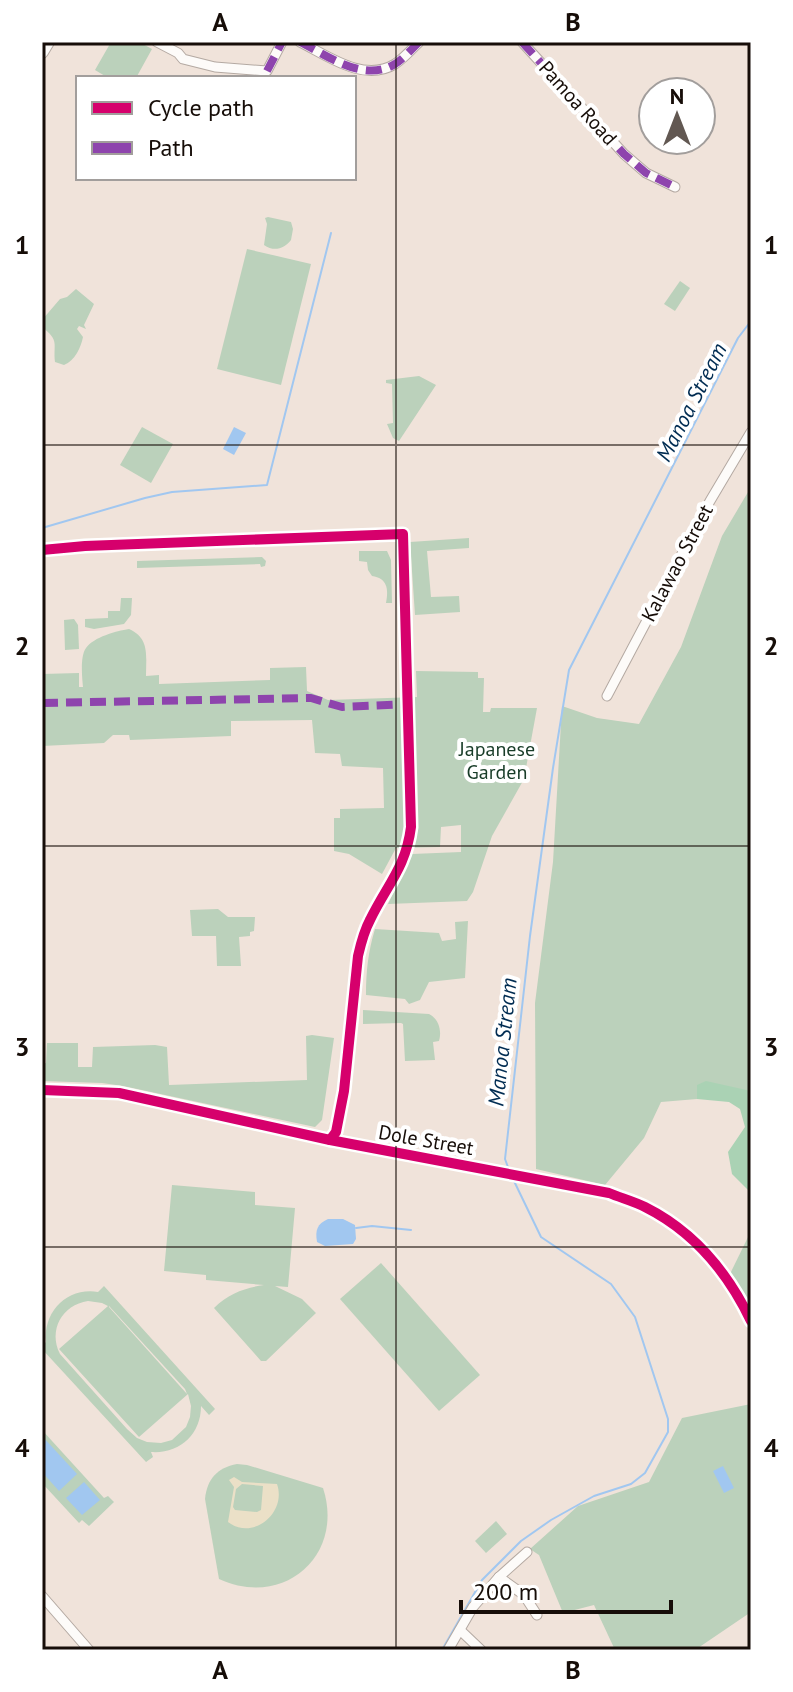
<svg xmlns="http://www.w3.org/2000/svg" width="793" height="1692" viewBox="0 0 793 1692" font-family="'PT Sans',sans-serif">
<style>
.green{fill:#bbd1bb;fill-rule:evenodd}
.forest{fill:#aad2b4}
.sand{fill:#ebe0c7;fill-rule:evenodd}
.water{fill:#a1c7f0}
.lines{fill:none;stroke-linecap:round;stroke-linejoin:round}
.stream{stroke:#a1c7f0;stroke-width:2}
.minor-casing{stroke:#b4a9a2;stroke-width:11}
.major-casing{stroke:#b4a9a2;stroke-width:14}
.minor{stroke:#fdfbf9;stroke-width:9}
.major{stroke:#fdfbf9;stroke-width:12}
.quiet{stroke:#8e44ad;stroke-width:8;stroke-dasharray:16 8;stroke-linecap:butt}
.cycleway-casing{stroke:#fff;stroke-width:15}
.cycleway{stroke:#d6006c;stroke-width:10}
.grid{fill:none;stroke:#160d08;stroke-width:2;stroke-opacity:0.55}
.labels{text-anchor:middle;stroke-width:8;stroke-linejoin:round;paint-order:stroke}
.street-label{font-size:20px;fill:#160d08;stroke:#fff}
.park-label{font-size:20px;fill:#183c28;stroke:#fff}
.water-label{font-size:22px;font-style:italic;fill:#002c52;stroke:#fff}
.neatline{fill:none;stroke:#160d08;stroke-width:3}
.grid-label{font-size:26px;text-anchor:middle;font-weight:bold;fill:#160d08}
</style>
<rect width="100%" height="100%" fill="#f0e3da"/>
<!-- green -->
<g class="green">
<polygon points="111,42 139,42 152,49 136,78 105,78 105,76 95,70"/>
<path d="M268 217 291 222 293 229 291 240C284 249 274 252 264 245L267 224 265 218Z"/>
<polygon points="247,249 311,264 281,385 217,369"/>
<polygon points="680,281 690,288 675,311 664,304"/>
<path d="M76 289 94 304 84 325 86 329 79 326 77 329 83 337C81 347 75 361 64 365L55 362C53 343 60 341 42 327V320L60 299 67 297Z"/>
<polygon points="419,376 436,385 399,441 393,438 387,424 393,423 392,384 386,383 386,380"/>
<polygon points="142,427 173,444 151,483 120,465"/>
<polygon points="751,487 751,1091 697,1085 697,1099 661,1102 644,1138 605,1185 536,1169 535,1003 553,862 562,706 597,718 639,724 681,647 722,536"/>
<polygon points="469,538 469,548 427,551 431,597 459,596 460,612 415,615 410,542"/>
<path d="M359 551H387L391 560 392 603H386C389 589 387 578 372 576L368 570 367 562 359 561Z"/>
<polygon points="262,557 266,561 265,566 261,567 260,564 137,568 137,561"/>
<polygon points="121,598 132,598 131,615 124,624 94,629 85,627 85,619 108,618 108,611 120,611"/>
<polygon points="74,619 78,625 79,649 65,650 64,620"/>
<path d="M129 629C150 638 146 656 146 676L159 675V684L270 680V668L306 667 307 691 328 700 417 697 416 671 478 672V678H484L483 712H490L491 708H537L524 779 492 836 473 892 467 901 388 904 412 854 461 852V825L441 827 440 847 396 848 382 874 349 854 334 851V818H340V809L384 808 383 768 342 766 340 754 315 753 312 720 231 721V736L130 740 129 735H113L104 743 42 746V674L79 673V687H83C82 677 80 656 86 648 94 637 116 631 129 629Z"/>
<polygon points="218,909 228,917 255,917 254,931 250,932 250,936 239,937 241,966 217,966 216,936 192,936 190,910"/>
<path d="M468 921 465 978 429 982 420 1000 409 1004 405 999 366 995C366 972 368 952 375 929L439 933 442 941 456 939 455 922Z"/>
<path d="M363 1010 429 1014C439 1019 442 1031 439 1041L433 1042 435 1060 405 1061 403 1024 401 1023 363 1024Z"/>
<polygon points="312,1035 334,1038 322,1120 315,1127 123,1086 102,1083 42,1081 42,1064 46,1063 47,1043 78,1043 78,1067 92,1067 93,1047 155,1045 167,1047 169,1085 307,1080 306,1036"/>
<path d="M172 1185 255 1192V1205L295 1208 288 1287 275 1286 302 1299 316 1313 266 1361H261L214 1308C229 1293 245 1288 264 1285L206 1280V1275L164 1271Z"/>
<polygon points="751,1231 751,1321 728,1278"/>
<polygon points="381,1263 480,1375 439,1411 340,1299"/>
<path d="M104 1286 215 1409 209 1415 201 1406C201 1435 179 1454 151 1452L153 1457 146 1462 42 1349V1346L46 1342C43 1312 67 1287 98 1292ZM88 1301 102 1303 108 1306 59 1349 139 1437 188 1394 191 1406 190 1417 186 1427 172 1440 161 1443 147 1442 137 1438 127 1429 60 1354C48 1330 62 1305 88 1301ZM109 1306 185 1389 187 1394 109 1307Z"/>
<polygon points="751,1404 751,1612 695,1650 615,1650 594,1605 563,1613 539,1555 530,1549 578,1506 649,1482 682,1418"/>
<polygon points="42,1430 104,1498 108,1496 114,1502 89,1526 82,1520 79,1523 42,1483"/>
<path d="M237 1464 247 1465 323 1488C345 1555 284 1609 219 1579L205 1499C207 1479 217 1468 237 1464Z"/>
<polygon points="496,1521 507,1534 486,1553 475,1541"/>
</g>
<!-- forest -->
<polygon class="forest" points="706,1081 751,1091 751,1193 732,1174 728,1152 745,1127 740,1109 729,1102 697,1099 697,1085"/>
<!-- sand -->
<path class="sand" d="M234 1477 242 1482 277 1484C287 1513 253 1541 228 1522L234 1487 229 1480ZM242 1484 263 1486 261 1510 257 1512 235 1510 233 1507 236 1489Z"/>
<!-- water -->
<g class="water">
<polygon points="234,427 246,433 234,455 223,449"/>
<path d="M328 1219H343L355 1225 356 1239 353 1244 325 1246 317 1242C315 1230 317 1224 328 1219Z"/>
<polygon points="42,1436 77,1474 59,1491 42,1472"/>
<polygon points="723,1466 734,1488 724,1493 713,1471"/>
<polygon points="84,1482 100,1500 82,1515 66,1498"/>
</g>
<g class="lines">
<!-- stream -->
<g class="stream">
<polyline points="42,528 145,498 172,492 267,485 331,233"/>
<polyline points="509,1170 505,1159 530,936 553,768 569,670 738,338 751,321"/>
<polyline points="356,1228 372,1226 411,1230"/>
<polyline points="442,1650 482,1580 521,1541 551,1520 594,1496 631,1484 645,1473 668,1432 668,1419 635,1317 611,1284 541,1237 513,1179"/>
</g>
<!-- minor casing -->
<g class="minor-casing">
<g id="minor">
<polyline points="157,42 178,53 183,59 215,67 267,71 282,42"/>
<path d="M300 42C328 56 364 83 395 64 404 58 412 49 419 42"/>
<polyline points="522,42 624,154 646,173 675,187"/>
<polyline points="607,696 710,501 751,432"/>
<path d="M42 1090 119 1093 330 1140 609 1193C621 1198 633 1201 645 1207 693 1231 728 1273 751 1321"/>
<polyline points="499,1577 524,1595 537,1615"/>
<polyline points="42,1596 89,1650"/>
<polyline points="460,1630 481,1650"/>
<polyline points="448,1650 473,1607 499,1577 527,1552"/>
</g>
</g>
<!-- major casing -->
<g class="major-casing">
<polyline id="major" points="42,52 48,42"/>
</g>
<!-- minor -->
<use href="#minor" class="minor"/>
<!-- major -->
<use href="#major" class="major"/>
<!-- quiet -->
<g class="quiet">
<path d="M300 42C328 56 364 83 395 64 404 58 412 49 419 42"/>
<polyline points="522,42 624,154 646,173 675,187"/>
<polyline points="267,71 282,42"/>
<polyline points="42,703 311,698 342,707 408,704"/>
</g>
<!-- cycleway casing -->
<g class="cycleway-casing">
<g id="cycleway">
<path d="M42 550 85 546 403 534 411 827C406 867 387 885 370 920 364 931 361 943 358 956L344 1091 336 1132 330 1140"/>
<path d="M42 1090 119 1093 330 1140 609 1193C621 1198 633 1201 645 1207 693 1231 728 1273 751 1321"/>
</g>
</g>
<!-- cycleway -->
<use href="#cycleway" class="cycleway"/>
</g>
<!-- grid -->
<path class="grid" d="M396 42V1650M42 445H751M42 846H751M42 1247H751"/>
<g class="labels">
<!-- street labels -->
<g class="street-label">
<text transform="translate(578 103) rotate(48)" y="7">Pamoa Road</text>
<text transform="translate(677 563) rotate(-62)" y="7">Kalawao Street</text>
<text transform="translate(426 1140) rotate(10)" y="7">Dole Street</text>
</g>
<!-- park labels -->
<g class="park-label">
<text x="497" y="756">Japanese<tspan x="497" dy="23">Garden</tspan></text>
</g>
<!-- water labels -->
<g class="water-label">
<text transform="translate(691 402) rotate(-63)" y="8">Manoa Stream</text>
<text transform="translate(502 1042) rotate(-84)" y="8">Manoa Stream</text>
</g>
</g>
<!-- border -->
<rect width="793" height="1692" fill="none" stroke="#ffffff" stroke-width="88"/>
<!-- legend -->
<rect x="76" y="76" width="280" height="104" fill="#ffffff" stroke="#a29e9c" stroke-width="2"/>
<rect x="92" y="102" width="40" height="12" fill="#d6006c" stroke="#a29e9c" stroke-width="2"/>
<text x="148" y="116" font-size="24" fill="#160d08">Cycle path</text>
<rect x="92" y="142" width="40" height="12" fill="#8e44ad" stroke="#a29e9c" stroke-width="2"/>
<text x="148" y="156" font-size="24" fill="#160d08">Path</text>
<!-- north arrow -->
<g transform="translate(677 116)"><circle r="38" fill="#ffffff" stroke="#a29e9c" stroke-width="2"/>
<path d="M0-6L14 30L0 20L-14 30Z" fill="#625852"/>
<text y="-12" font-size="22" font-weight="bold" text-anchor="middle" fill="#160d08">N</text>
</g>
<!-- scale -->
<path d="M461 1600v12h210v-12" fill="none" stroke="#160d08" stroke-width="4"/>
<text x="473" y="1600" font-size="24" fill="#160d08" stroke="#ffffff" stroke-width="6" paint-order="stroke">200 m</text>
<rect x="44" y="44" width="705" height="1604" class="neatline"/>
<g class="grid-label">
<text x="220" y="31">A</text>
<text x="573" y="31">B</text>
<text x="22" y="254">1</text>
<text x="771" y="254">1</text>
<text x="22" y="655">2</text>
<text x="771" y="655">2</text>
<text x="22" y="1056">3</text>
<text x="771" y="1056">3</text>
<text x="22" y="1457">4</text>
<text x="771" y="1457">4</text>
<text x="220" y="1679">A</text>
<text x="573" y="1679">B</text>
</g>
</svg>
